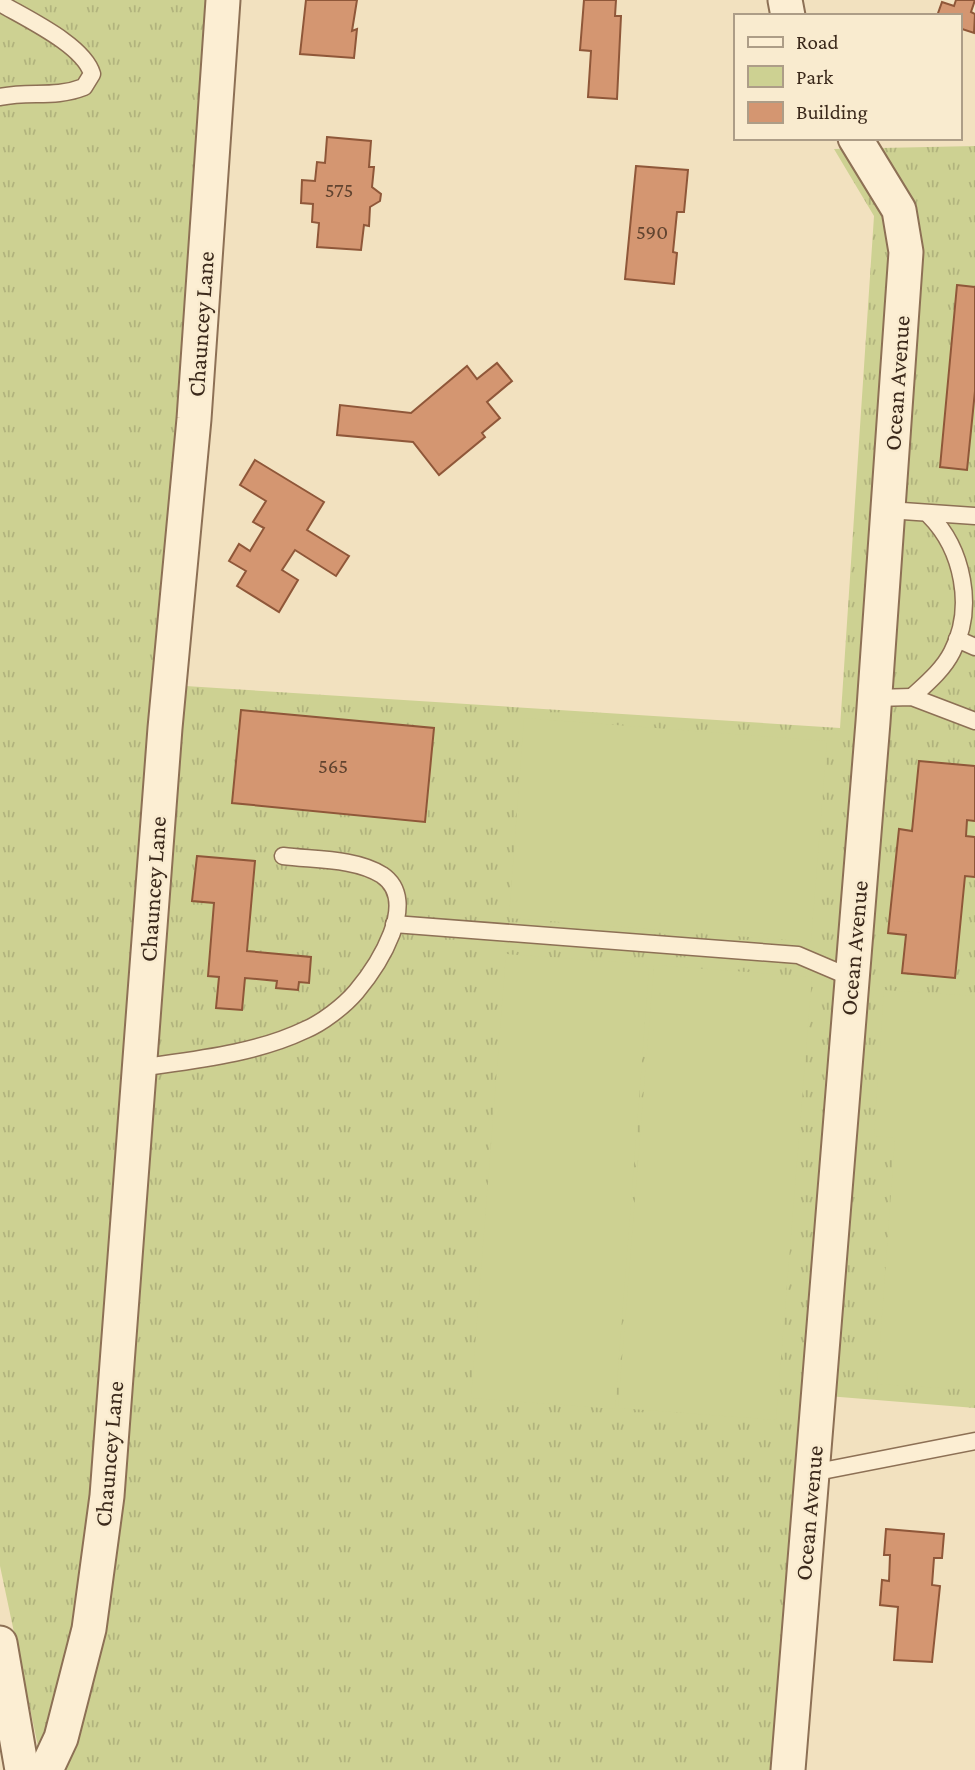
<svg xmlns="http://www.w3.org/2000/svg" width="975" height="1770" viewBox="0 0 975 1770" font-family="'Crimson Pro',serif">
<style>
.grass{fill:url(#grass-tufts)}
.green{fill:#cdd192}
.building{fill:#d49671;stroke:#8f5739;stroke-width:2}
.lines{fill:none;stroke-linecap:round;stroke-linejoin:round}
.service-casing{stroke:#8d7055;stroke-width:19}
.minor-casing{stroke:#8d7055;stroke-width:37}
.service{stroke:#fceed3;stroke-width:16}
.minor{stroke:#fceed3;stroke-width:33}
.labels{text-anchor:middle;stroke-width:5;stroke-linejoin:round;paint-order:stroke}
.number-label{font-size:21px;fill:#614430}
.street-label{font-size:24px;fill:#3b291b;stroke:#f9ebcf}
</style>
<defs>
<pattern id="grass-tufts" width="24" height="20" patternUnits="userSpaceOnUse" patternTransform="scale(1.75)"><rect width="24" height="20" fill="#cdd192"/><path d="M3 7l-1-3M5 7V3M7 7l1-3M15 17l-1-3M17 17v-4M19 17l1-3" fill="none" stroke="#b1b37d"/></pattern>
</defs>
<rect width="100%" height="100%" fill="#f2e1bf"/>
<!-- grass -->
<polygon class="grass" points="0,0 217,0 170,685 840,728 874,216 834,149 975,146 975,1408 803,1394 776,1770 43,1770 0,1566"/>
<!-- green -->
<g class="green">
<polygon points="524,718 827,741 811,942 509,918"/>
<polygon points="506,954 645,964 649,970 615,1409 471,1398"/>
<polygon points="654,965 812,977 776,1420 618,1408"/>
<polygon points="884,990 975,996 975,1390 877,1384 895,1138 874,1136"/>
</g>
<!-- building -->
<g class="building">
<polygon points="306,0 357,0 352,31 357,29 354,58 300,54"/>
<polygon points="584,0 616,0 615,16 621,16 617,99 588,97 591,51 580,50"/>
<polygon points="956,0 975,0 971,12 975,14 974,33 959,28 959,16 937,16 942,2 954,6"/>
<polygon points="327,137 371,141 369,167 374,167 372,187 381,194 380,201 370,207 369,226 364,225 361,250 317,247 319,223 312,222 313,204 301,203 302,180 315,181 317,162 325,163"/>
<polygon points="636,166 688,170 684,212 677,212 673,252 677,253 674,284 625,279"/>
<polygon points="957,285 975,287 975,391 967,470 940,467"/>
<polygon points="497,363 512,381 487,402 500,418 482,433 485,437 439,475 413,442 337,435 340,405 411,413 467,366 477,379"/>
<polygon points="255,460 324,502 307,530 349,556 336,576 295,550 282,570 298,580 279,612 237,586 246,571 229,561 239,544 250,551 264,528 253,522 266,501 240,485"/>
<polygon points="241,710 434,728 425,822 232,803"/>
<polygon points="919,761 975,766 975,821 967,820 966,836 975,837 975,877 965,876 955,978 902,973 906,935 888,933 899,829 912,831"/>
<polygon points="197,856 255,861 247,951 311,957 309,983 299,982 298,990 276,988 277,981 245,978 242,1010 216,1008 219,977 208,976 214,903 192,901"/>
<polygon points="886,1529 944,1534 942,1558 934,1558 932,1585 940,1586 932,1662 894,1660 898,1607 880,1605 882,1580 889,1581 890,1555 884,1555"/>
</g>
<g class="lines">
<!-- service casing -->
<g class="service-casing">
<g id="service">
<path d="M0 3C25 18 84 45 92 74L84 87C53 99 30 90 0 97"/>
<polyline points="888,510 975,516"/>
<polyline points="957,639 975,647"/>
<path d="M912 697C926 684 943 670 952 652 975 608 963 549 929 515"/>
<polyline points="874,698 912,697 975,721"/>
<polyline points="394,924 798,955 852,978"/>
<path d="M139 1068C193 1060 255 1054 305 1030 322 1023 344 1006 356 992 377 967 421 901 382 875 355 858 314 860 283 856"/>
<polyline points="812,1473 975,1441"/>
</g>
</g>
<!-- minor casing -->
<g class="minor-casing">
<g id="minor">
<polyline points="785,0 788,16"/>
<polyline points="0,1643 22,1770"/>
<polyline points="46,1770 61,1738 89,1629 107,1496 165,728 194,419 223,0"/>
<polyline points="788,1770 873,722 906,252 899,210 855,138"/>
</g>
</g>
<!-- service -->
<use href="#service" class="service"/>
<!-- minor -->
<use href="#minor" class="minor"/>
</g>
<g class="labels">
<!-- number labels -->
<g class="number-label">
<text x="339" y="197">575</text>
<text x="652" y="239">590</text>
<text x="333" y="773">565</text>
</g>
<!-- street labels -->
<g class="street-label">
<text transform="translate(201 324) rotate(-86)" y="8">Chauncey Lane</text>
<text transform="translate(897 383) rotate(-86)" y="8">Ocean Avenue</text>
<text transform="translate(153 889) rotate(-86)" y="8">Chauncey Lane</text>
<text transform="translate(854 948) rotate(-85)" y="8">Ocean Avenue</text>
<text transform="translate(109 1454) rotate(-85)" y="8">Chauncey Lane</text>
<text transform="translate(809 1513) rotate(-85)" y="8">Ocean Avenue</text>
</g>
</g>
<!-- legend -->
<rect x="734" y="14" width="228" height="126" fill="#f9ebcf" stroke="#ad9d87" stroke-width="2"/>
<rect x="748" y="37" width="35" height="10" fill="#fceed3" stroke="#ad9d87" stroke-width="2"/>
<text x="796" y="49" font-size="21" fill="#3b291b">Road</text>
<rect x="748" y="66" width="35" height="21" fill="#cdd192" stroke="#ad9d87" stroke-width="2"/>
<text x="796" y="84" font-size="21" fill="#3b291b">Park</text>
<rect x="748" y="102" width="35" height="21" fill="#d49671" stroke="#ad9d87" stroke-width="2"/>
<text x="796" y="119" font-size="21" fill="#3b291b">Building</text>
</svg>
